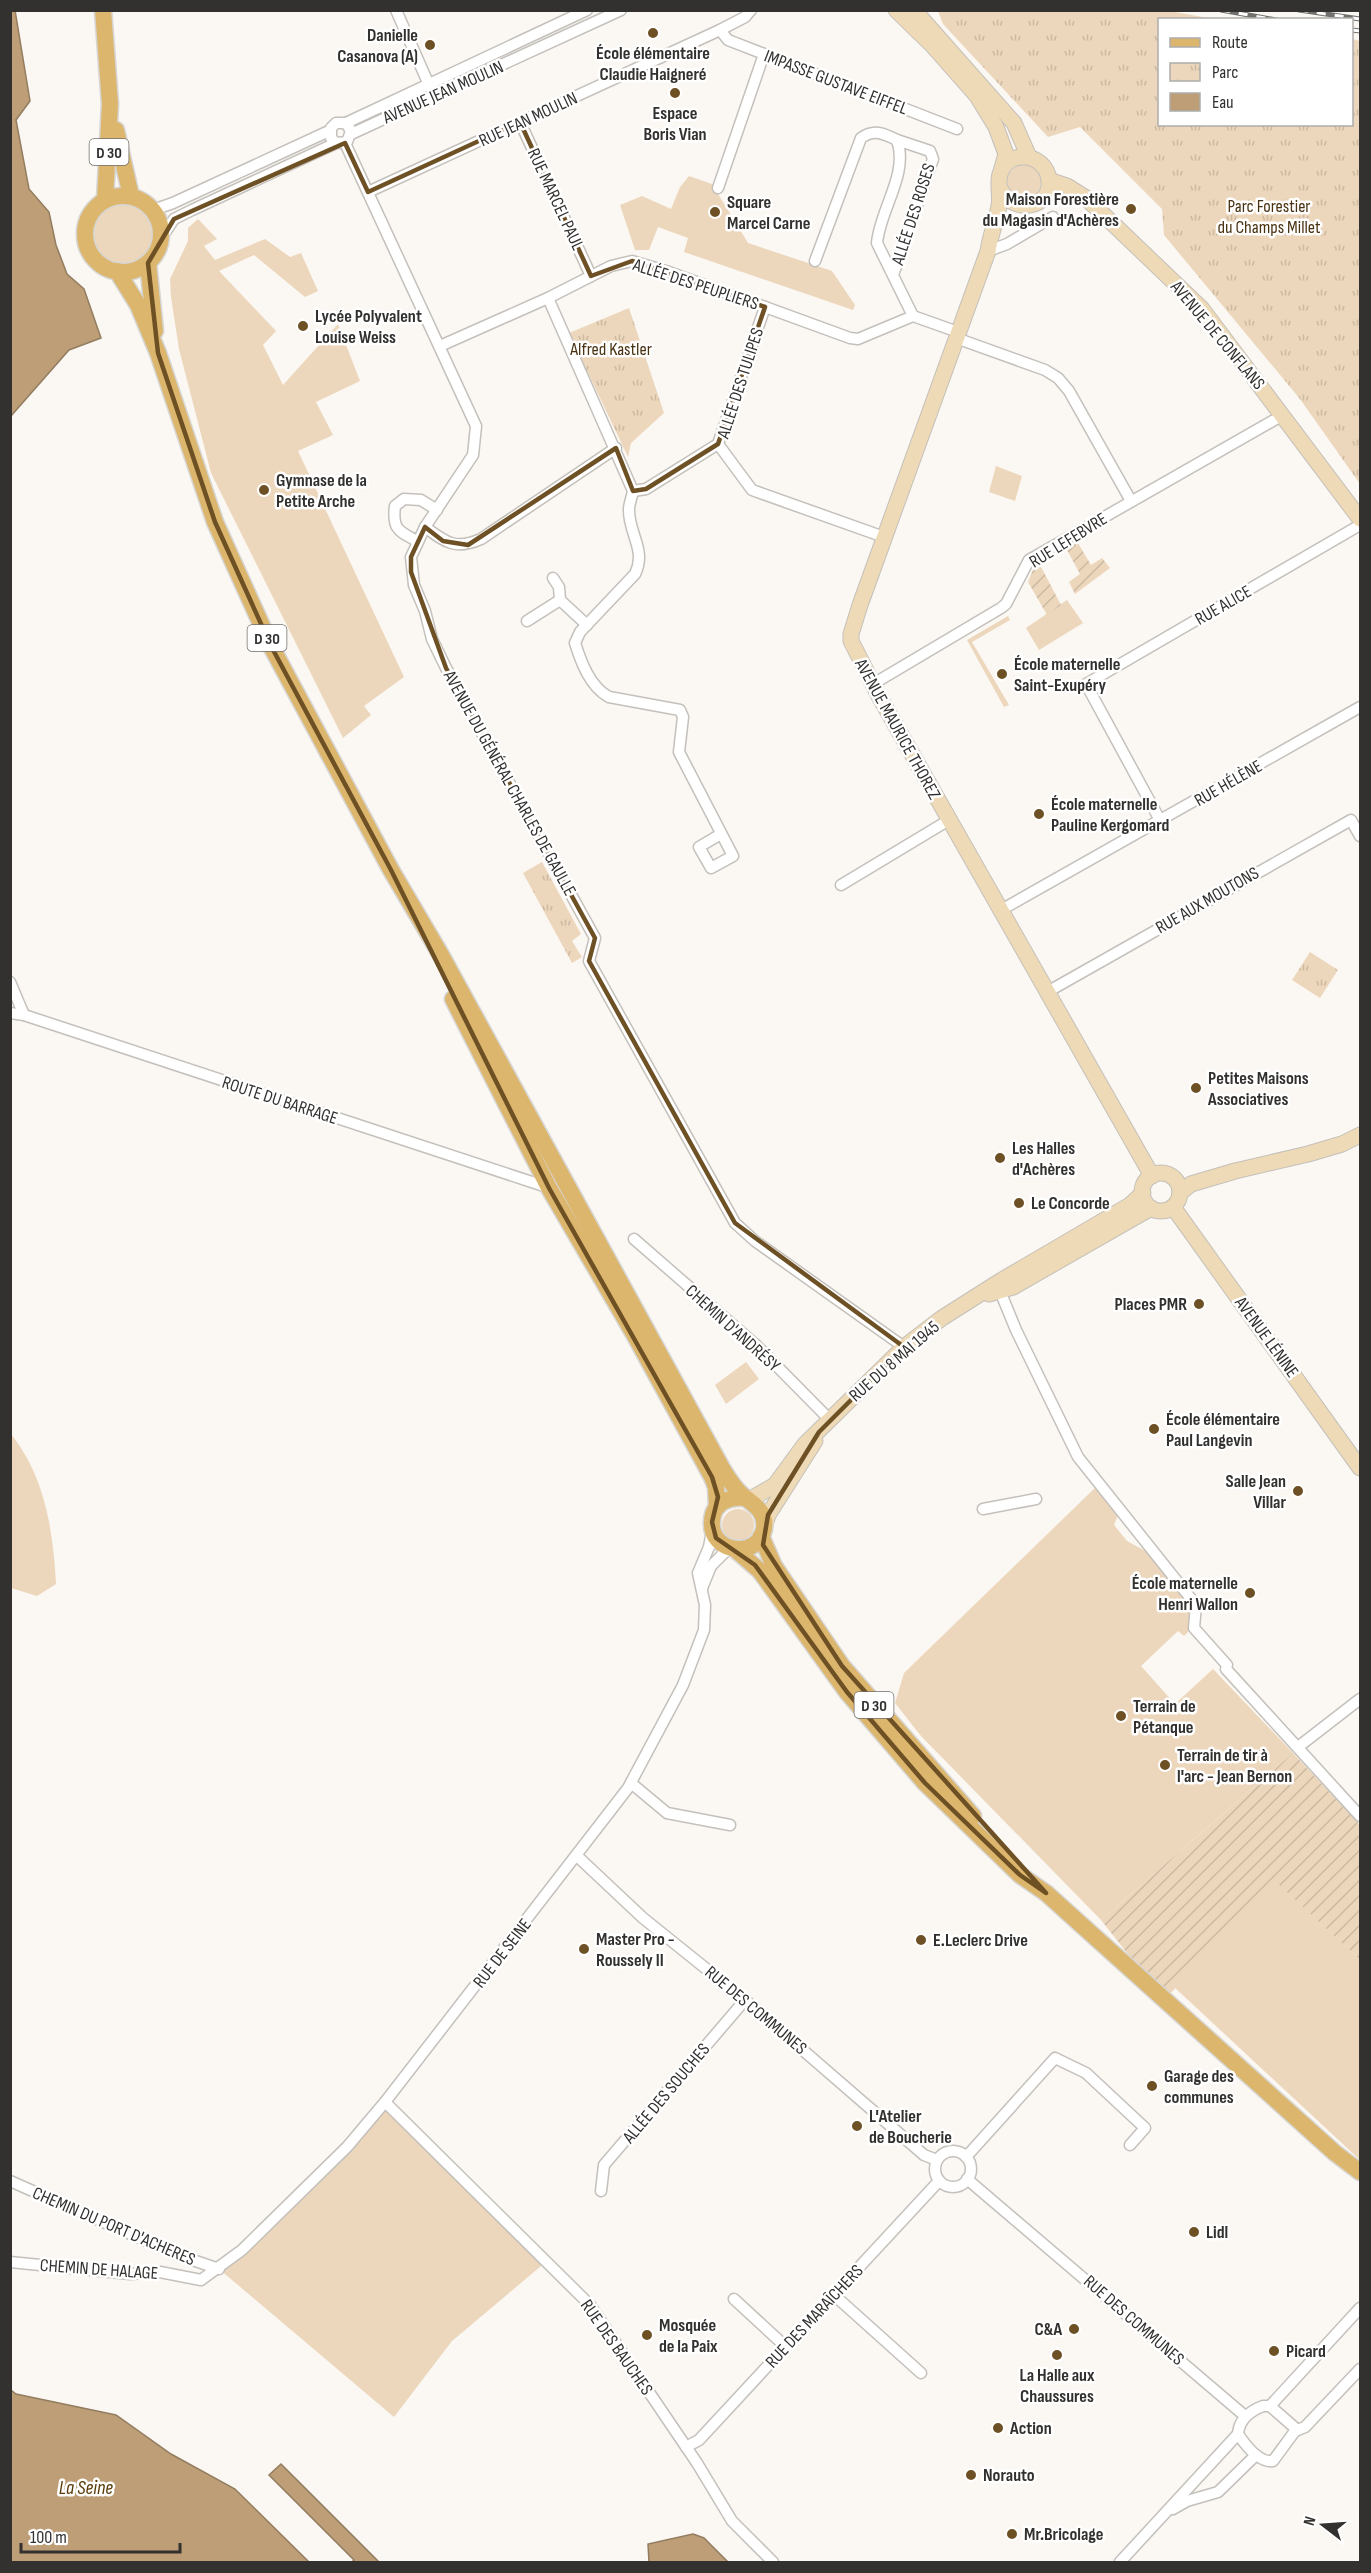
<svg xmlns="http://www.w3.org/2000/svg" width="1371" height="2573" viewBox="0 0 1371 2573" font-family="'Sofia Sans Condensed',sans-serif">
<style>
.grass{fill:#edd7bc}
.park{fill:url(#park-tufts)}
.garden{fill:url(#garden-furrows)}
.water{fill:#bd9e76;stroke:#937d61;stroke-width:1.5}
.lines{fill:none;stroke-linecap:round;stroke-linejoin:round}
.street-casing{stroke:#c4c0bb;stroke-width:13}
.secondary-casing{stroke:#c4c0bb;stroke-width:17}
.primary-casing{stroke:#d6d6d5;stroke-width:19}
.street{stroke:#fff;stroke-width:10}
.secondary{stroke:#eedab6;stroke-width:15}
.primary{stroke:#ddb66d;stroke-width:16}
.rail-casing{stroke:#72706d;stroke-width:5}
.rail{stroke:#fff;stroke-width:3;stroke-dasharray:9;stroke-linecap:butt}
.marked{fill:none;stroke:#6e5025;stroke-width:4.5;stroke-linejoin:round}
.poi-dot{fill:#6e5025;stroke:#fff;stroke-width:2}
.labels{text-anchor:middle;stroke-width:5;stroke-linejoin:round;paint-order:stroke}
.shield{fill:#fff;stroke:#706f6d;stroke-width:1.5}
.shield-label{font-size:16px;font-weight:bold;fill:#32312f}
.poi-label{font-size:18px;font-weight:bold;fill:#32312f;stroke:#fff;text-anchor:start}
.street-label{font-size:18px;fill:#32312f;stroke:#fff}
.park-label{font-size:18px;fill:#493211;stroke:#fff}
.water-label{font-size:20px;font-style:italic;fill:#5a3b06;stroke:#fff}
</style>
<defs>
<pattern id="park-tufts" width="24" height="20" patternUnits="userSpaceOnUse" patternTransform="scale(1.5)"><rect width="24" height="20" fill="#edd7bc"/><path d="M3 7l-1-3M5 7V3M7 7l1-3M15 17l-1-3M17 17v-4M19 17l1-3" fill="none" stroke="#ccb9a2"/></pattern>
<pattern id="garden-furrows" width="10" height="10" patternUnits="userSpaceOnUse" patternTransform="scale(1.5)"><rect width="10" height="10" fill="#edd7bc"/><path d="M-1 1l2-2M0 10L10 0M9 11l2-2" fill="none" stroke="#ccb9a2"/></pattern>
</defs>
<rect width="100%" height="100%" fill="#fbf7f2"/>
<!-- grass -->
<g class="grass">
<circle cx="1024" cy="182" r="17"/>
<polygon points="689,176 712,184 748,243 832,271 855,305 853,310 684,252 688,238 658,227 649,250 635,250 620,205 642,196 671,209 680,187"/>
<circle cx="122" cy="234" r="31"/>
<polygon points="198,219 217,239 204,246 215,260 265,239 290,257 301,253 318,291 305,297 254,255 219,271 276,331 263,345 283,385 338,324 360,381 316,402 333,435 298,451 404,677 364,706 371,715 343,738 211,473 179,349 171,297 170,279 188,241 188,228"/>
<polygon points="996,466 1022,476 1015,501 989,492"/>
<polygon points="1067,600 1083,623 1039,650 1026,628"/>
<polygon points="1008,616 1010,620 972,642 1009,705 1004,707 967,640"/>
<polygon points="746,1362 759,1379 726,1404 715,1385"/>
<path d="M11 1434C45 1477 53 1530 56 1584L37 1596 11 1588Z"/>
<polygon points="1097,1486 1119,1513 1114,1525 1127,1541 1151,1554 1192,1606 1192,1628 1184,1636 1178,1631 1141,1666 1175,1704 1213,1669 1293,1753 1101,1920 921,1736 895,1703 904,1673"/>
<circle cx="738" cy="1525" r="16"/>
<polygon points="1276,1881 1360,1960 1360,2160 1174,1987"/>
<polygon points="385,2102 547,2261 452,2341 394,2417 219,2269"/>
</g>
<!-- park -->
<g class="park">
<polygon points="1164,10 1214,19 1160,20 1160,124 1352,124 1352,39 1360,41 1360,484 1300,399 1164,235 1162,209 1080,127 1048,137 943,24 938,11"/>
<polygon points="629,308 664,413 631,443 628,457 569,333"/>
<polygon points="542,862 581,934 572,941 582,957 572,963 523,873"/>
<polygon points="1310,952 1338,970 1320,998 1292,980"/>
</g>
<!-- garden -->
<g class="garden">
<polygon points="1075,543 1078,543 1091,565 1102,558 1110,568 1075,594 1069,582 1080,574 1067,550"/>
<polygon points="1036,563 1040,565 1061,605 1047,615 1028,582"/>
<polygon points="1293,1753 1360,1825 1360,1960 1276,1882 1164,2000 1101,1920"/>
</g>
<!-- water -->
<g class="water">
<polygon points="15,10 30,101 16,120 29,189 49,212 56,245 67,274 84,289 101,338 69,350 11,416 10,11"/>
<polygon points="11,2390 16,2394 116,2415 171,2454 235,2489 309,2562 11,2562"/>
<polygon points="281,2464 379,2562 352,2562 354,2560 269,2475"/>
<polygon points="693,2534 704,2538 728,2562 649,2562 648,2544"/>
</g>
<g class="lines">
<!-- street casing -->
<g class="street-casing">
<g id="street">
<polyline points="396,10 429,85"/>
<polyline points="720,30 728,40 957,129"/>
<polyline points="520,122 591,276"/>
<polyline points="346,123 587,10"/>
<polyline points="351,134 621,10"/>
<polyline points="345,143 476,426 473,455 425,527 411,557 414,585 425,611 432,639 446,668 595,938 589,961 735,1223 755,1241 904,1347"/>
<polyline points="718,188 764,54"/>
<polyline points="368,192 720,30 745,17 751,10"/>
<polyline points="153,210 173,203 329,131"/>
<polyline points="162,237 174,219 192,210 336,143 347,142 351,131 346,123 336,123 331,128 331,138 336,143"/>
<polyline points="988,251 1007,244 1053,217"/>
<path d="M815 261 861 138C874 129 883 133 897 140"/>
<path d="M893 275 933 159 930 151 897 140C909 174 880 209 877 243L913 316"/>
<polyline points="548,298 633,491"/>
<polyline points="956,338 1045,370 1058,378 1069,391 1131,501"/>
<polyline points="440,346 548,298 611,266 632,261 669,272 850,338 858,339 913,316 958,332"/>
<polyline points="718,444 752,490 884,537"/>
<polyline points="718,444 765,307"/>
<path d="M633 491C632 497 629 504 629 509 628 533 647 550 635 574L580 632 575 643C581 662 590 687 609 697L680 710 683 717 679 752 733 856 711 868 699 847 721 834"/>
<polyline points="633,491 646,489 718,444"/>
<path d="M425 527C446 543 456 550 481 539L616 448"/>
<path d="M417 541C399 531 392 530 395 506L404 499 421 500 437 510"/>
<polyline points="553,578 559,587 560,600"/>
<polyline points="527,621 560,600 587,625"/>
<polyline points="873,684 1001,608 1006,604 1029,560 1283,415"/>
<polyline points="1161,822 1086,684 1360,525"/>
<polyline points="841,885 949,820"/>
<polyline points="1001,910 1360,707"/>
<polyline points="10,982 24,1015"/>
<polyline points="1049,991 1351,820 1360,836"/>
<polyline points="10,1013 24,1015 550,1188"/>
<polyline points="634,1239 757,1346 830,1420"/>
<polyline points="1000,1291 1016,1330 1078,1457 1196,1605 1194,1628 1227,1665"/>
<polyline points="983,1509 1036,1499"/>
<polyline points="702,1588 711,1566 729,1548"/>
<polyline points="1226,1669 1360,1816"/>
<polyline points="1298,1747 1360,1699"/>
<polyline points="631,1783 667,1813 730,1825"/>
<polyline points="577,1856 643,1918 745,2000 924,2155 937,2160"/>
<polyline points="385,2102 590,2305 697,2463 732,2521 773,2562"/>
<circle cx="953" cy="2169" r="18"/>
<polyline points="966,2157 1055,2058 1086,2073 1145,2128 1130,2145"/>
<polyline points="967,2179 1245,2416"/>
<polyline points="10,2181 178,2255 219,2269"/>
<polyline points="601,2191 604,2165 745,2000"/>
<polyline points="10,2262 130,2274 160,2272 201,2280 242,2250 347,2147 385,2102 628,1788 683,1685 704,1630 705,1605 698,1573 709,1547 712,1531"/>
<polyline points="834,2295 921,2373"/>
<polyline points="734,2299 786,2347"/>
<path d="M1263 2406H1270L1294 2427 1295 2431 1273 2461C1259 2463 1246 2446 1238 2434 1239 2419 1250 2411 1263 2406Z"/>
<polyline points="1270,2406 1360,2308"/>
<polyline points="1295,2431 1305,2427 1360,2369"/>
<polyline points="686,2447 699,2440 939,2181"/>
<polyline points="1173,2509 1187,2501 1218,2492 1256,2455"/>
<polyline points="1120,2562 1238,2434"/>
</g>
</g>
<!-- secondary casing -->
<g class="secondary-casing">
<g id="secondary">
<polyline points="896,10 932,45 977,96 996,127 1006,154 1002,168"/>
<polyline points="914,10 1014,123 1029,157"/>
<polyline points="1049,180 1067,186 1086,198 1202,309 1360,519"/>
<path d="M999 186C1010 215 1052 210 1049 180 1046 153 1008 148 1000 174 997 184 1001 196 999 206 996 222 990 236 988 251L860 605 851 634V641L879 696 1152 1176"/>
<circle cx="1161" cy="1192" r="19"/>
<polyline points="1180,1193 1191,1184 1235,1171 1308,1154 1342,1144 1360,1135"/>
<polyline points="1173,1207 1360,1468"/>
<polyline points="989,1294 1013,1287 1151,1208"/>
<polyline points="749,1500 775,1485 805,1444 904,1347 942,1318 1002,1280 1130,1205 1143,1193"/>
<polyline points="764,1528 768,1515 815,1441"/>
</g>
</g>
<!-- primary casing -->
<g class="primary-casing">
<g id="primary">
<polyline points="103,10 110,104 105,200"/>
<polyline points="116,130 131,196"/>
<circle cx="123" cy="234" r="38"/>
<polyline points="148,263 155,331"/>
<path d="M117 271 138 305 158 353 215 522 271 646 391 870 441 955 723 1470C728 1478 733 1486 740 1493 751 1504 767 1509 764 1529 758 1560 709 1553 712 1521 713 1503 729 1496 745 1498"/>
<polyline points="453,999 549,1188 634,1334 712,1477 716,1487 717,1507"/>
<polyline points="761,1536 774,1566 842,1666 973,1816"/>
<polyline points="736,1550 760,1571 847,1692 925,1783 1020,1875 1046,1893 1335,2153 1360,2172"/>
</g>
</g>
<!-- street -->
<use href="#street" class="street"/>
<!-- secondary -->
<use href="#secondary" class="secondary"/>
<!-- primary -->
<use href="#primary" class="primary"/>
<!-- rail casing -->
<g class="rail-casing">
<g id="rail">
<polyline points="1221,10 1276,20"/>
<polyline points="1299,10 1360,19"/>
<polyline points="1352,30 1360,31"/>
</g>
</g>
<!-- rail -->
<use href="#rail" class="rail"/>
</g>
<!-- marked area -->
<path class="marked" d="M520 122 591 276 632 261 765 307 718 444 646 489 633 491 616 448 468 545 443 541 425 527 411 557V572L446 668 595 938 589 961 735 1223 904 1347 819 1432 768 1515 763 1545 842 1666 1046 1893 1020 1875 925 1783 847 1692 755 1565 716 1538 712 1522 718 1497 712 1477 549 1188 391 870 271 646 215 522 158 353 148 263 174 219 345 143 368 192Z"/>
<!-- markers -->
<g class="poi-dot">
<circle cx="653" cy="33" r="6"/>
<circle cx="430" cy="45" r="6"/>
<circle cx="675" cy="93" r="6"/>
<circle cx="1131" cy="209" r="6"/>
<circle cx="715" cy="212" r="6"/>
<circle cx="303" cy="326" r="6"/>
<circle cx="264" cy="490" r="6"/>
<circle cx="1002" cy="674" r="6"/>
<circle cx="1039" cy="814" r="6"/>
<circle cx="1196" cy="1088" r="6"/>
<circle cx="1000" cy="1158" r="6"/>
<circle cx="1019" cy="1203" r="6"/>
<circle cx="1199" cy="1304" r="6"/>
<circle cx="1154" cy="1429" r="6"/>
<circle cx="1298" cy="1491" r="6"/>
<circle cx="1250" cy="1593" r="6"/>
<circle cx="1121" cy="1716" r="6"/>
<circle cx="1165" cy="1765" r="6"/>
<circle cx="921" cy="1940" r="6"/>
<circle cx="584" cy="1949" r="6"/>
<circle cx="1152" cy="2086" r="6"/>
<circle cx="857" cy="2126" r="6"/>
<circle cx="1194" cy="2232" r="6"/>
<circle cx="1074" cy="2329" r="6"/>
<circle cx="647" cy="2335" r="6"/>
<circle cx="1274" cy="2351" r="6"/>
<circle cx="1057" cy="2355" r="6"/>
<circle cx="998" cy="2428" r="6"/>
<circle cx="971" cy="2475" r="6"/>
<circle cx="1012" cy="2534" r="6"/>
</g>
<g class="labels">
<!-- shield labels -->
<g class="shield">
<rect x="89.5" y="139" width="39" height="26" rx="4.5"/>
<rect x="247.5" y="625" width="39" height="26" rx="4.5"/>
<rect x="854.5" y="1692" width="39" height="26" rx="4.5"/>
</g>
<g class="shield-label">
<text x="109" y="158">D 30</text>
<text x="267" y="644">D 30</text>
<text x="874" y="1711">D 30</text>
</g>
<!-- poi labels -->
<g class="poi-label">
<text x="418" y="41" text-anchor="end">Danielle<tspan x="418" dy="21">Casanova (A)</tspan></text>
<text x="653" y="59" text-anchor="middle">École élémentaire<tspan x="653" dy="21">Claudie Haigneré</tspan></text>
<text x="675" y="119" text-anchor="middle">Espace<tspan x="675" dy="21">Boris Vian</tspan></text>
<text x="1119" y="205" text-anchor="end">Maison Forestière<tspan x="1119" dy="21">du Magasin d'Achères</tspan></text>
<text x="727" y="208">Square<tspan x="727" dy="21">Marcel Carne</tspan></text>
<text x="315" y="322">Lycée Polyvalent<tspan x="315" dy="21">Louise Weiss</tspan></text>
<text x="276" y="486">Gymnase de la<tspan x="276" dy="21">Petite Arche</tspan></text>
<text x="1014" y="670">École maternelle<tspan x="1014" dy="21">Saint-Exupéry</tspan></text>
<text x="1051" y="810">École maternelle<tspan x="1051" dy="21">Pauline Kergomard</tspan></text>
<text x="1208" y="1084">Petites Maisons<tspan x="1208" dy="21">Associatives</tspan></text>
<text x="1012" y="1154">Les Halles<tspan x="1012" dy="21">d'Achères</tspan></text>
<text x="1031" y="1209">Le Concorde</text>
<text x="1187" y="1310" text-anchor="end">Places PMR</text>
<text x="1166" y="1425">École élémentaire<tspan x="1166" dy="21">Paul Langevin</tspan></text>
<text x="1286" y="1487" text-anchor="end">Salle Jean<tspan x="1286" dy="21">Villar</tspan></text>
<text x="1238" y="1589" text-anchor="end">École maternelle<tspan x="1238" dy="21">Henri Wallon</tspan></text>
<text x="1133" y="1712">Terrain de<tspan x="1133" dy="21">Pétanque</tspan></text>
<text x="1177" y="1761">Terrain de tir à<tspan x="1177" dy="21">l'arc - Jean Bernon</tspan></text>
<text x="596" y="1945">Master Pro -<tspan x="596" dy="21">Roussely II</tspan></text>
<text x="933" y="1946">E.Leclerc Drive</text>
<text x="1164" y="2082">Garage des<tspan x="1164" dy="21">communes</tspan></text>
<text x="869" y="2122">L'Atelier<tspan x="869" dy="21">de Boucherie</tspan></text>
<text x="1206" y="2238">Lidl</text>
<text x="659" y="2331">Mosquée<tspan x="659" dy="21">de la Paix</tspan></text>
<text x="1062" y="2335" text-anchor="end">C&amp;A</text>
<text x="1286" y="2357">Picard</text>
<text x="1057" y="2381" text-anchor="middle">La Halle aux<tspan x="1057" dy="21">Chaussures</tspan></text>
<text x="1010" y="2434">Action</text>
<text x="983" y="2481">Norauto</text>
<text x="1024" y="2540">Mr.Bricolage</text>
</g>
<!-- street labels -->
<g class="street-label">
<text transform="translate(836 82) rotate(21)" y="6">IMPASSE GUSTAVE EIFFEL</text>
<text transform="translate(443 92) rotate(-24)" y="6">AVENUE JEAN MOULIN</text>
<text transform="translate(528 119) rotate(-25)" y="6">RUE JEAN MOULIN</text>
<text transform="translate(556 199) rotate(65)" y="6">RUE MARCEL PAUL</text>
<text transform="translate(913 214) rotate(-72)" y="6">ALLÉE DES ROSES</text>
<text transform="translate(696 284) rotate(18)" y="6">ALLÉE DES PEUPLIERS</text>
<text transform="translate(1218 335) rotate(50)" y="6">AVENUE DE CONFLANS</text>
<text transform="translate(740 383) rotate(-72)" y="6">ALLÉE DES TULIPES</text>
<text transform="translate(1068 540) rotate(-32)" y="6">RUE LEFEBVRE</text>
<text transform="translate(1223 605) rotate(-30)" y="6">RUE ALICE</text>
<text transform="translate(898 729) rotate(61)" y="6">AVENUE MAURICE THOREZ</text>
<text transform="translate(510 783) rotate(61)" y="6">AVENUE DU GÉNÉRAL CHARLES DE GAULLE</text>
<text transform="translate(1228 783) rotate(-30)" y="6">RUE HÉLÈNE</text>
<text transform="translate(1207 900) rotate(-30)" y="6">RUE AUX MOUTONS</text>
<text transform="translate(280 1100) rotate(18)" y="6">ROUTE DU BARRAGE</text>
<text transform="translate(733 1328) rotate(42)" y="6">CHEMIN D'ANDRÉSY</text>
<text transform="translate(1267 1337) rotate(54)" y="6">AVENUE LÉNINE</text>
<text transform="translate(894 1361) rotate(-41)" y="6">RUE DU 8 MAI 1945</text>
<text transform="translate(502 1953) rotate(-52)" y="6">RUE DE SEINE</text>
<text transform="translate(756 2010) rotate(40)" y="6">RUE DES COMMUNES</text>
<text transform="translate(666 2093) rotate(-50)" y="6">ALLÉE DES SOUCHES</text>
<text transform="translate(114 2226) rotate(23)" y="6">CHEMIN DU PORT D'ACHERES</text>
<text transform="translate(99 2269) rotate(4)" y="6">CHEMIN DE HALAGE</text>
<text transform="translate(814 2316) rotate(-47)" y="6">RUE DES MARAÎCHERS</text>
<text transform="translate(1134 2320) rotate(41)" y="6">RUE DES COMMUNES</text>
<text transform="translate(617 2347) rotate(55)" y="6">RUE DES BAUCHES</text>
</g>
<!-- park labels -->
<g class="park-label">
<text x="1269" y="212">Parc Forestier<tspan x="1269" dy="21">du Champs Millet</tspan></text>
<text x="611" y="355">Alfred Kastler</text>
</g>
<!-- water labels -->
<g class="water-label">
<text x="86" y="2494">La Seine</text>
</g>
</g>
<!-- border -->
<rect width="1371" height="2573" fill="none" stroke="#32312f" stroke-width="24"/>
<!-- legend -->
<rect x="1158" y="18" width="195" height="108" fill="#ffffff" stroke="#adadac" stroke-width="1.5"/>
<rect x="1170" y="38" width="30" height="9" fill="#ddb66d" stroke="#adadac" stroke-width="1.5"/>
<text x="1212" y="48" font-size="18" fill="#32312f">Route</text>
<rect x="1170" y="63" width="30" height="18" fill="url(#park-tufts)" stroke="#adadac" stroke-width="1.5"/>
<text x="1212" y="78" font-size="18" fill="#32312f">Parc</text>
<rect x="1170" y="93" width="30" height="18" fill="#bd9e76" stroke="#adadac" stroke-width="1.5"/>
<text x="1212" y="108" font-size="18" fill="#32312f">Eau</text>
<!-- north arrow -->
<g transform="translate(1323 2525) rotate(287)" stroke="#ffffff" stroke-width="4.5" paint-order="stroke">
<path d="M0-4.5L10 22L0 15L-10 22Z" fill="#32312f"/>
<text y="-9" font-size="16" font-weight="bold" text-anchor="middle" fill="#32312f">N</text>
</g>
<!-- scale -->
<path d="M21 2543v9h159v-9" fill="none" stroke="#32312f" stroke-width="3"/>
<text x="30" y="2543" font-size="18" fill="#32312f" stroke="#ffffff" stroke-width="4.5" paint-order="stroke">100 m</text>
</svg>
